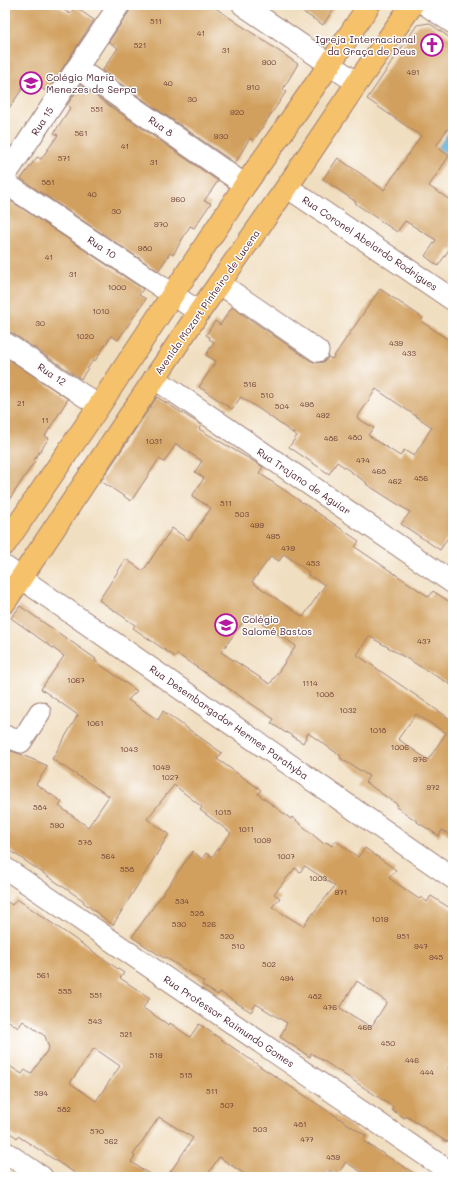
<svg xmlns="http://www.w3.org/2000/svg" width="458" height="1182" viewBox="0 0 458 1182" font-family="Mali,sans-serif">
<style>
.water{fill:#5fb2db;stroke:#546883}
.building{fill:#d1a05e;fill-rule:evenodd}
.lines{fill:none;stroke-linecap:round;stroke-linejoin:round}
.minor-casing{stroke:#9d7e76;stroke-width:23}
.major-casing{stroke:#9d7e76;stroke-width:24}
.minor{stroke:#fff;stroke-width:21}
.major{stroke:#f5c16b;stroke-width:22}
.labels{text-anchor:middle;stroke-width:3;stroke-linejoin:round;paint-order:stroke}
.number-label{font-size:8px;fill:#6c3f38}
.poi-label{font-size:10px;fill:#4a1f2b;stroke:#fff;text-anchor:start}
.street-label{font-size:10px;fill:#4a1f2b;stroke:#fff}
</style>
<rect width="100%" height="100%" fill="#fff"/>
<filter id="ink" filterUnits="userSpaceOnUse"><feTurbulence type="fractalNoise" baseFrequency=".025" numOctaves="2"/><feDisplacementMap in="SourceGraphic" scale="8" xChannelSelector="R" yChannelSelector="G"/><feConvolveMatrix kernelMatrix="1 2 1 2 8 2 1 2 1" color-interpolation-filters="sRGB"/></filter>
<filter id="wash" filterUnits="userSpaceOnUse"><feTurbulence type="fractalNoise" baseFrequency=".012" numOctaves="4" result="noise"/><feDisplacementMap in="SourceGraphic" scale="16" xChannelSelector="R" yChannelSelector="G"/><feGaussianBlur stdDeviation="0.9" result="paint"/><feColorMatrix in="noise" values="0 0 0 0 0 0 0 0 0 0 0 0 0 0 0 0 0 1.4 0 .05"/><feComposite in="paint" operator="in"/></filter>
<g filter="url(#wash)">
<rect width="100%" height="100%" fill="#f0dec0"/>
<!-- water -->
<polygon class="water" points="449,132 453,135 453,160 437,149"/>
<g id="blocks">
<!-- building -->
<g class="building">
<polygon points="5,5 56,5 70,14 75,7 94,20 47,92 29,79 5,114"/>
<polygon points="132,5 211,5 298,64 283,89 286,92 253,141 250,138 235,163 102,71 118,48 109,42 129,12"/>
<polygon points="292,5 336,5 323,25"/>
<polygon points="429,23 453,40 453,121 436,146 449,156 429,186 453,202 453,250 450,248 438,266 425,256 436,240 405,221 397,232 356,204 356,202 323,179 338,158 384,190 421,136 367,99 417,25"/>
<polygon points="80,86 81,86 218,181 204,201 211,203 194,228 190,226 173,255 170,253 158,271 21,179 37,157 41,159 58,135 54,133 70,108 67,105"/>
<polygon points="5,197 143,289 139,295 146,299 118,340 111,336 95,361 93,360 81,379 12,333 5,331"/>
<path d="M380 289 423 318 421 321 453 343V530L440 550 401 524 410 512 366 484 367 483 337 462 329 474 289 447 297 436 265 413 241 397 232 409 199 387 216 361 206 355 214 342 209 339 210 338 206 335 215 321 220 325 232 307 311 361 317 363 324 362 328 357 332 359ZM376 389 432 427 414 456 404 450 400 456 368 435 374 428 357 418Z"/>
<polygon points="5,357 68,399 45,436 49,438 34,460 35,461 5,506"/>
<path d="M157 397 201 425 199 429 263 467 259 473 359 541 355 547 429 597 433 591 453 604V686L369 636 357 655 453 721V837L442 830 439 836 417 822V821L396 807 398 805 365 782 369 776 340 758 341 756 308 733 303 743 286 732V733L271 723 274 719 177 654 175 657 133 628 135 625 99 600 126 559 143 571 172 528 189 540 211 508 192 496 204 478 195 472 202 461 176 444 164 462 159 459 131 501 101 481ZM284 554 309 572 307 574 325 585 303 617 252 582 271 556 279 561ZM249 614 296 646 270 684 221 652ZM416 714 446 733 428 760 398 739Z"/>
<path d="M20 606 96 659 95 661 137 691 128 700 158 720 163 711 222 753 217 759 261 790 258 794 291 819 292 817 324 844 326 842 332 846 336 841 358 857 365 848 396 870 389 878 419 899 421 897 427 902 431 896 453 910V1060L448 1068 453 1072V1133L447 1142 406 1116 405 1118 392 1110 393 1107 330 1065 311 1053 310 1057 280 1037 287 1023 256 1004 251 1012 220 992 218 995 202 985 204 982 165 957 164 958 132 937 193 851 202 859 206 853 212 857 231 833 200 810 202 807 174 785 147 819 169 834 113 925 83 902 84 901 5 847V749L20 754 48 766 36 784 62 802 59 806 88 827 109 796 52 759 78 715 41 689 64 656 11 618ZM305 866 335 886 303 926 272 907 280 898 274 894 295 868 300 872ZM357 981 387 1002 371 1027 340 1008Z"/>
<path d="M17 899 124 973 120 978 150 998 143 1008 169 1025 170 1023 190 1037 199 1024 261 1067 366 1136 363 1141 420 1177H369L346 1162 337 1175 330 1170 325 1177H249L219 1157 206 1177H167L193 1138 159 1117 133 1155 135 1156 131 1162 154 1177H81L18 1136 17 1138 5 1129V1063L22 1074 25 1070 31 1074 49 1048 45 1036 23 1021 18 1028 5 1018V900L12 905ZM94 1048 120 1066 96 1101 70 1083Z"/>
</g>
</g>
</g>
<g filter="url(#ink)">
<use href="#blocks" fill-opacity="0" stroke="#9d7e76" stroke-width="1"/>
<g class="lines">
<!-- minor casing -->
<g class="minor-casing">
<g id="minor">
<polyline points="243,5 357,83"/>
<polyline points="426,5 453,23"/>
<polyline points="77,68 245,185"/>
<polyline points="5,176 119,5"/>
<polyline points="5,183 199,312"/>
<polyline points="287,187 453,300"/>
<polyline points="219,283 318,351"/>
<polyline points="5,343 99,406"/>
<polyline points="154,378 453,583"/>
<polyline points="5,567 453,878"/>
<polyline points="5,736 21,742 40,712"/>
<polyline points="5,868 453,1174"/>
<polyline points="5,1152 42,1177"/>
</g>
</g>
<!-- major casing -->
<g class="major-casing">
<g id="major">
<polyline points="5,544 99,406 245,185 330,64 369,5"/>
<polyline points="5,602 199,312 287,187 357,83 412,5"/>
</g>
</g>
<!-- minor -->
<use href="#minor" class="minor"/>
<!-- major -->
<use href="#major" class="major"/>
</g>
</g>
<!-- icons -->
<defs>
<g id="church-ring" transform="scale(1.15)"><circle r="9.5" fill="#fff" stroke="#b5179e" stroke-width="1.5"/><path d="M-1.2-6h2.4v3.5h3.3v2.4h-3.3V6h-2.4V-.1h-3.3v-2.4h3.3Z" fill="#b5179e"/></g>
<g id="school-ring" transform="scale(1.15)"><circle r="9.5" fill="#fff" stroke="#b5179e" stroke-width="1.5"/><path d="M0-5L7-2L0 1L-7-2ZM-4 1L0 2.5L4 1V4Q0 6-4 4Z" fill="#b5179e"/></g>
</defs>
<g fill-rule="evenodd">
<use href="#church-ring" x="432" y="45"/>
<use href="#school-ring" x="31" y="83"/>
<use href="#school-ring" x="226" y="625"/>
</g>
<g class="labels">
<!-- number labels -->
<g class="number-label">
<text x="156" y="24">511</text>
<text x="201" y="36">41</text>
<text x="140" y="48">521</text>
<text x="226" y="53">31</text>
<text x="269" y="65">900</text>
<text x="413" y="75">491</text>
<text x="168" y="86">40</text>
<text x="253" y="90">910</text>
<text x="192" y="102">30</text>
<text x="97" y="112">551</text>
<text x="237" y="115">920</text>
<text x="81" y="136">561</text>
<text x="221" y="139">930</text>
<text x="125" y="149">41</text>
<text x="64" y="161">571</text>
<text x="154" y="165">31</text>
<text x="48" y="185">581</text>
<text x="92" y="197">40</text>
<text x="178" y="202">960</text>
<text x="116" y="214">30</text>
<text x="161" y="227">970</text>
<text x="145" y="251">980</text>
<text x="49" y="260">41</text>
<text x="73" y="277">31</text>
<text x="117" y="290">1000</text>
<text x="101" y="314">1010</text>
<text x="40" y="326">30</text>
<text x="85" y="339">1020</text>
<text x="396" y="346">439</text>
<text x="409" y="356">433</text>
<text x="250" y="387">516</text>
<text x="267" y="398">510</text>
<text x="21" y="406">21</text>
<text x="307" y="407">498</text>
<text x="282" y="409">504</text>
<text x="323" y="418">492</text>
<text x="45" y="423">11</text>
<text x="355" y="440">480</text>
<text x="331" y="441">486</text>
<text x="154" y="444">1031</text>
<text x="363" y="463">474</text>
<text x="379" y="474">468</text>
<text x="421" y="481">456</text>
<text x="395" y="484">462</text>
<text x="226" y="506">511</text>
<text x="242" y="517">503</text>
<text x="257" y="528">499</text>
<text x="273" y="539">495</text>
<text x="288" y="551">479</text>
<text x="313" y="566">453</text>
<text x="424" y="644">437</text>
<text x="76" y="683">1067</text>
<text x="310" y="686">1114</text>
<text x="325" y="697">1008</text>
<text x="348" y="713">1032</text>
<text x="95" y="726">1061</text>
<text x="378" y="733">1018</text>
<text x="400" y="750">1006</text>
<text x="129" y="752">1043</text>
<text x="420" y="762">976</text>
<text x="161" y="770">1049</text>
<text x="170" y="780">1027</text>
<text x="433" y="790">972</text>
<text x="40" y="810">584</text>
<text x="223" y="815">1015</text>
<text x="57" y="828">590</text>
<text x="246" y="832">1011</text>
<text x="262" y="843">1009</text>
<text x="85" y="845">578</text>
<text x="108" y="859">564</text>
<text x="286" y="859">1007</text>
<text x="127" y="872">558</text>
<text x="318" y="881">1003</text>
<text x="341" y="895">971</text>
<text x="182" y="904">534</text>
<text x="197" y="916">528</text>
<text x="380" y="922">1019</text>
<text x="179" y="927">530</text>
<text x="209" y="927">526</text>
<text x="227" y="939">520</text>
<text x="403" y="939">951</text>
<text x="238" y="949">510</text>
<text x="421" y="949">947</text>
<text x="436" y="960">945</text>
<text x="269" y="967">502</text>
<text x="43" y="978">561</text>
<text x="287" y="981">494</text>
<text x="65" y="994">555</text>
<text x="96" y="998">551</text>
<text x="315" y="999">482</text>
<text x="330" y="1010">476</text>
<text x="95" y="1024">543</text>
<text x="365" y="1030">466</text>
<text x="126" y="1037">521</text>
<text x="388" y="1046">450</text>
<text x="156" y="1058">519</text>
<text x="412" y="1063">446</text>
<text x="427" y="1075">444</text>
<text x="186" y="1078">515</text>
<text x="212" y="1094">511</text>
<text x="41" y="1096">594</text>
<text x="227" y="1108">507</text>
<text x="64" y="1112">582</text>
<text x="300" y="1127">481</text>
<text x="260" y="1132">503</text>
<text x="97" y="1134">570</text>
<text x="307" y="1142">477</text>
<text x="111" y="1144">562</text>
<text x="333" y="1160">459</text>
</g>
<!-- poi labels -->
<g class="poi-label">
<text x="416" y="43" text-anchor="end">Igreja Internacional<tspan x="416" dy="12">da Graça de Deus</tspan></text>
<text x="46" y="81">Colégio Maria<tspan x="46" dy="12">Menezes de Serpa</tspan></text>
<text x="242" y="623">Colégio<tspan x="242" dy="12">Salomé Bastos</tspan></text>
</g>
<!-- street labels -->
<g class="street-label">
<text transform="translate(42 121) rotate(-57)" y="4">Rua 15</text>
<text transform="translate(161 126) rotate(35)" y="4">Rua 8</text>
<text transform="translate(370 243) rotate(34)" y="4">Rua Coronel Abelardo Rodrigues</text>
<text transform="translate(102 247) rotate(34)" y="4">Rua 10</text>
<text transform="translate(207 302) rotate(-55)" y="4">Avenida Mozart Pinheiro de Lucena</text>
<text transform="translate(52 374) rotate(34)" y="4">Rua 12</text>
<text transform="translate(304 481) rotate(34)" y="4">Rua Trajano de Aguiar</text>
<text transform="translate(229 722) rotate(35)" y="4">Rua Desembargador Hermes Parahyba</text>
<text transform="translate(229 1021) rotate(34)" y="4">Rua Professor Raimundo Gomes</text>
</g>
</g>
<!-- margin -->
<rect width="458" height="1182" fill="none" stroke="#fff" stroke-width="20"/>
</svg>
